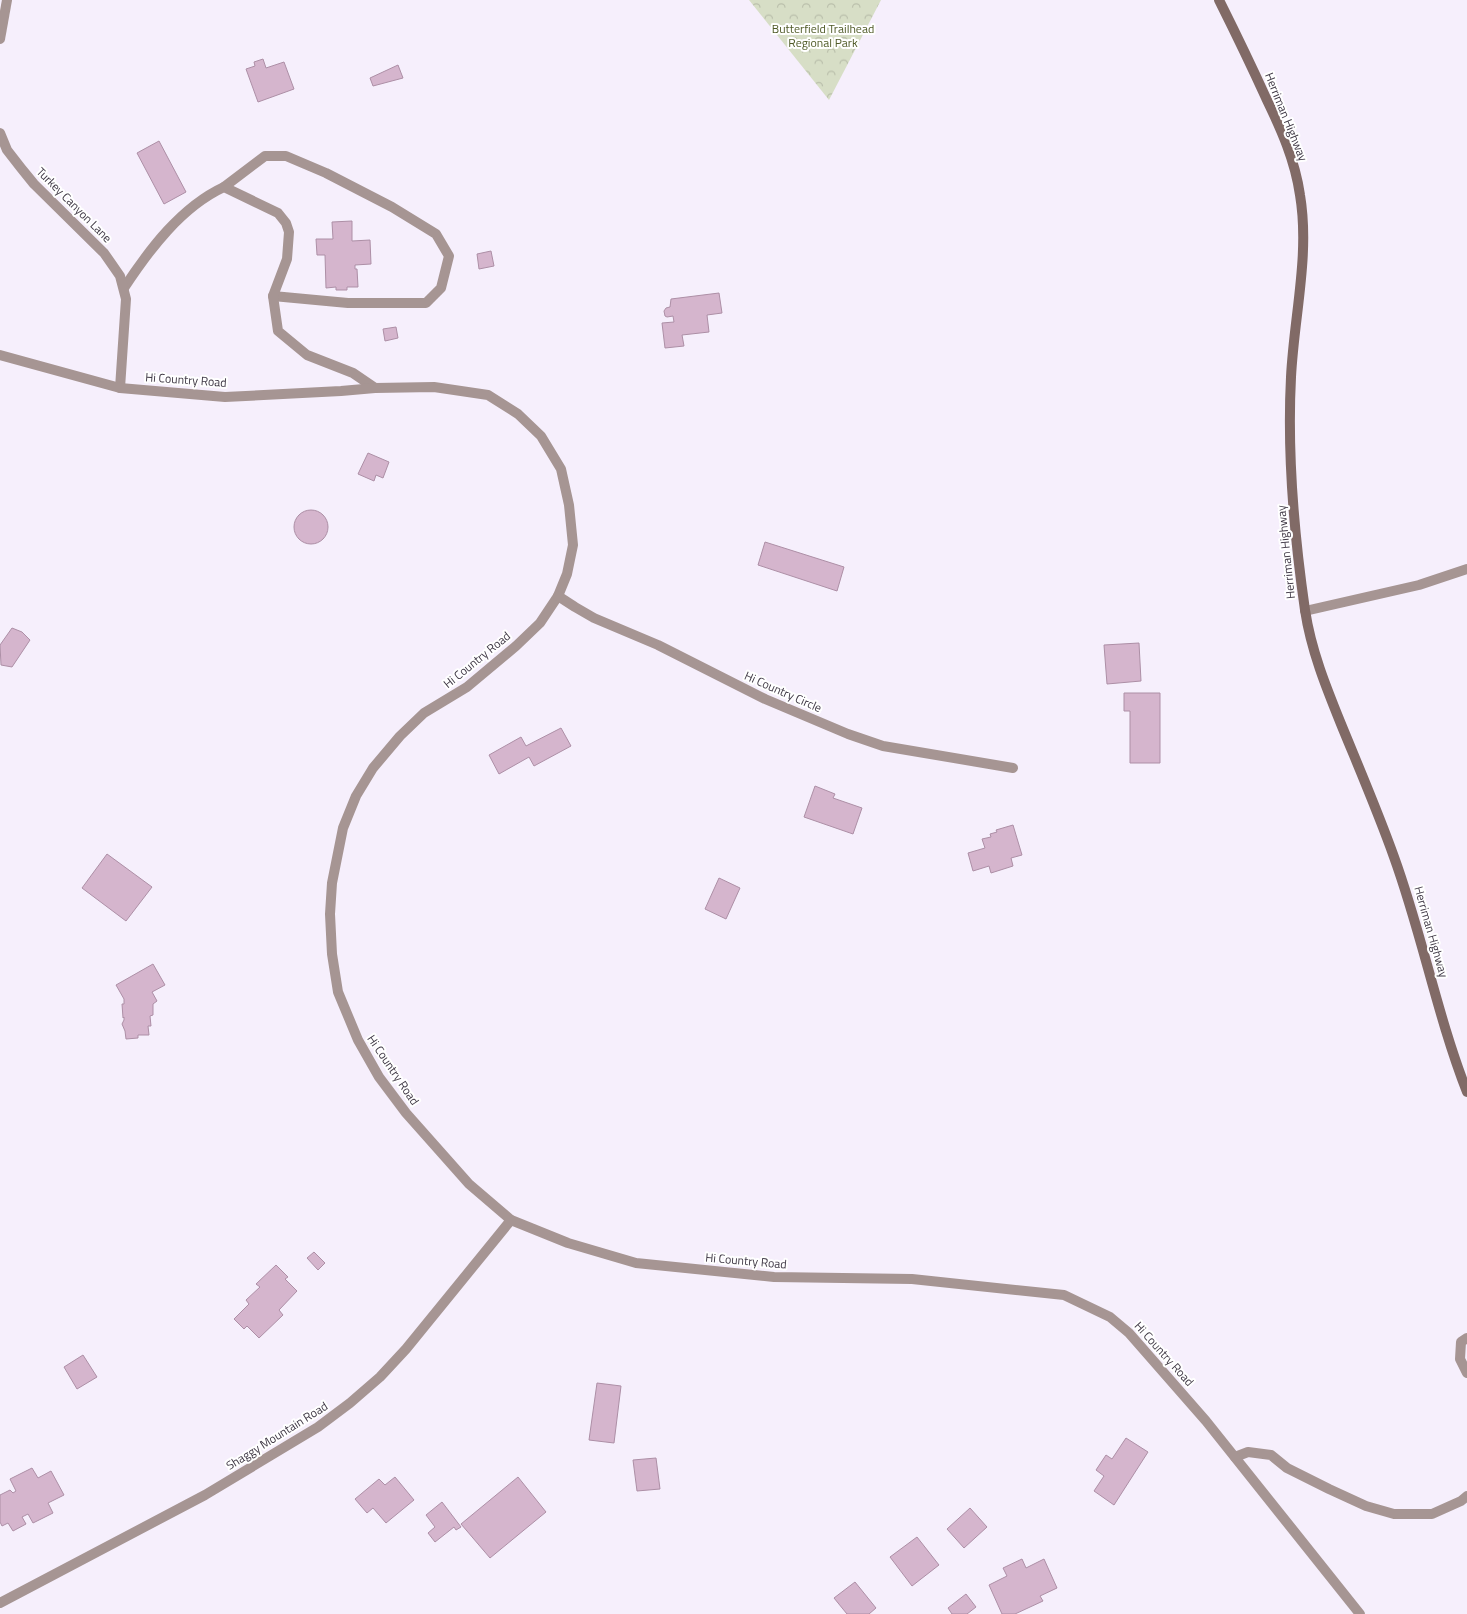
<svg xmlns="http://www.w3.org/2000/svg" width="1467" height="1614" viewBox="0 0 1467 1614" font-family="'Titillium Web',sans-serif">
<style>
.park{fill:url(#park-crowns)}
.building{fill:#d5b5cd;stroke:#ad8fa6}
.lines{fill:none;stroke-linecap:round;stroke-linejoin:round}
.lane{stroke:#a69593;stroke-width:10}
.street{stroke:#a69593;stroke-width:10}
.secondary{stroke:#816a66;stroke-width:10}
.labels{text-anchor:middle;stroke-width:4;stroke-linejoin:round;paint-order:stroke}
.park-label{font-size:12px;fill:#4f5a27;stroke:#fff}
.street-label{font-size:12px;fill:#3f3845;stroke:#fff}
</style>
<defs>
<pattern id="park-crowns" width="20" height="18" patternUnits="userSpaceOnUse" patternTransform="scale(1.25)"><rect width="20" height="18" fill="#d7dec6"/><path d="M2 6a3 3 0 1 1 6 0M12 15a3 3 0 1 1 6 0" fill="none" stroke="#babfab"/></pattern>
</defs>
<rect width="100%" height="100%" fill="#f6effc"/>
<!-- park -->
<polygon class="park" points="749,0 881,0 829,100"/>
<!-- building -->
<g class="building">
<polygon points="263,59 266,68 284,62 294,89 258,102 246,69 255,66 254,62"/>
<polygon points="398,65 403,78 373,86 370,78"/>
<polygon points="159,141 186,192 164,204 137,153"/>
<polygon points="352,221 352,241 370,240 371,264 355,265 355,269 357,269 358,287 347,287 347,290 336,290 336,287 326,288 325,255 317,255 316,239 333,239 332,222"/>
<polygon points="491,251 494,266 479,269 477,254"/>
<polygon points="719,293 722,313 707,315 709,332 682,335 684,346 665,348 662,323 674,322 673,316 667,317 665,316 664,311 666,308 670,307 671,299"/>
<polygon points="396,327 398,338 385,341 383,329"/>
<polygon points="368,453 389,462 383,478 376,475 374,481 358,474"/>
<circle cx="311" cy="527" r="17"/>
<polygon points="765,542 844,567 837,591 758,565"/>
<polygon points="12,628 22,632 30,640 12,667 1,665 0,645"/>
<polygon points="1139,643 1141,681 1107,684 1104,645"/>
<polygon points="1124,693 1160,693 1160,763 1130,763 1130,711 1124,711"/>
<polygon points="561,728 571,746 534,766 529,757 499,774 489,755 521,737 526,746"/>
<polygon points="815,786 835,794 833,798 862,808 853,834 804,817"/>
<polygon points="1013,825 1022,855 1011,858 1013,866 991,873 989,866 973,871 968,853 985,848 982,839 991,837 990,834 997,832 996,830"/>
<polygon points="107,854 152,887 126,921 82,888"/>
<polygon points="719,878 740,888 726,919 705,909"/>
<polygon points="153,964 165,985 152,992 157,1001 153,1004 153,1015 150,1016 151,1026 148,1026 149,1035 138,1035 138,1038 126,1039 125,1031 122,1024 124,1020 124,1017 123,1018 122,1004 124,1004 124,999 116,985"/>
<polygon points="314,1252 325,1263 318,1270 307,1258"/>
<polygon points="276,1265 288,1277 285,1279 297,1291 279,1310 283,1315 259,1338 247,1326 244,1329 234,1319 249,1304 246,1300 260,1287 256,1284"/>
<polygon points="83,1355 97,1377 77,1389 64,1367"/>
<polygon points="597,1383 621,1386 614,1443 589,1440"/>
<polygon points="1126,1438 1148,1452 1114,1505 1094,1491 1104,1476 1096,1470 1106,1455 1112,1459"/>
<polygon points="656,1458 660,1489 637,1491 633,1460"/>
<polygon points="32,1468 38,1478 51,1471 64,1495 48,1503 53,1513 33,1523 28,1514 22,1517 26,1524 13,1531 8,1523 2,1526 0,1522 0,1495 10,1490 13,1493 16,1491 10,1479"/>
<polygon points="395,1477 414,1500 386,1523 373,1508 367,1513 355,1499 379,1479 385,1485"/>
<polygon points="518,1477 546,1512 490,1558 461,1524"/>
<polygon points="442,1502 461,1527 456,1530 454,1527 435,1542 428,1533 435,1527 426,1515"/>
<polygon points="970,1508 987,1527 964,1548 947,1529"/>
<polygon points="917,1537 939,1565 912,1586 890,1557"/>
<polygon points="1022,1559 1026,1568 1044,1559 1057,1588 1040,1596 1043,1601 1015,1614 1002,1614 989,1585 1007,1576 1003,1568"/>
<polygon points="855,1582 876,1608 869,1614 847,1614 834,1598"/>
<polygon points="966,1594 976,1607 967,1614 952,1614 948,1608"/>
</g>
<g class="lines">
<!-- lane -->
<g class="lane">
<polyline points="224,187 265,156 286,156 326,173 392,207 436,234 449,256 441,288 426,303 348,303 273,296"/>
<path d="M124 288C149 250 181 207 224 187L278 213 286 223 289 232 287 259 273 296 278 331 307 355 353 373 375 388"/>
<polyline points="1467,1338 1461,1342 1460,1359 1467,1373"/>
<polyline points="1235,1457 1248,1452 1271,1455 1287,1468 1329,1489 1366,1506 1394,1514 1432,1514 1461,1501 1467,1496"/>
</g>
<!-- street -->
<g class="street">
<polyline points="0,39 7,0"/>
<polyline points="0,133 7,150 21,168 34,184 104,253 120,276 126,299 120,388"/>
<polyline points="0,355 120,388 225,397 341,391 375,388 434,387 488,395 518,414 541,436 561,469 569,505 573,545 567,574 558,596 540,623 516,646 467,687 424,713 400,736 373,768 356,796 343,828 332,883 330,914 332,954 338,992 358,1040 379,1077 406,1113 469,1184 511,1220 568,1243 636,1263 774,1277 912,1279 1064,1295 1110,1317 1129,1333 1206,1421 1360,1614"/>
<polyline points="558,596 575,607 594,618 658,645 765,699 848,734 883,746 1013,768"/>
<polyline points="1305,611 1419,585 1467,569"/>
<polyline points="0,1603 205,1495 318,1427 350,1403 380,1377 406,1349 511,1220"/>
</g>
<!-- secondary -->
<path class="secondary" d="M1219 0C1235 32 1251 65 1266 98 1281 129 1295 160 1300 195 1310 255 1294 316 1291 377 1287 454 1294 534 1305 610 1311 650 1326 687 1341 724 1359 768 1378 812 1394 857 1422 934 1437 1015 1467 1092"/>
</g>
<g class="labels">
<!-- park labels -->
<g class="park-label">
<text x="823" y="33">Butterfield Trailhead<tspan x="823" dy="14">Regional Park</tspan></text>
</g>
<!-- street labels -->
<g class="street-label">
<text transform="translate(1286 117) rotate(68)" y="4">Herriman Highway</text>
<text transform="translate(74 205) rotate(45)" y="4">Turkey Canyon Lane</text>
<text transform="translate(186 380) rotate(4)" y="4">Hi Country Road</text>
<text transform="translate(1286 552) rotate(-96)" y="4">Herriman Highway</text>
<text transform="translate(477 660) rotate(-39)" y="4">Hi Country Road</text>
<text transform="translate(783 692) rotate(24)" y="4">Hi Country Circle</text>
<text transform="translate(1431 932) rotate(74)" y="4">Herriman Highway</text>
<text transform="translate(393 1070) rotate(56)" y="4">Hi Country Road</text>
<text transform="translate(746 1261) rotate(5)" y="4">Hi Country Road</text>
<text transform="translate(1164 1354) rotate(48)" y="4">Hi Country Road</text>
<text transform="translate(277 1436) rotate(-32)" y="4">Shaggy Mountain Road</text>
</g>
</g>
</svg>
